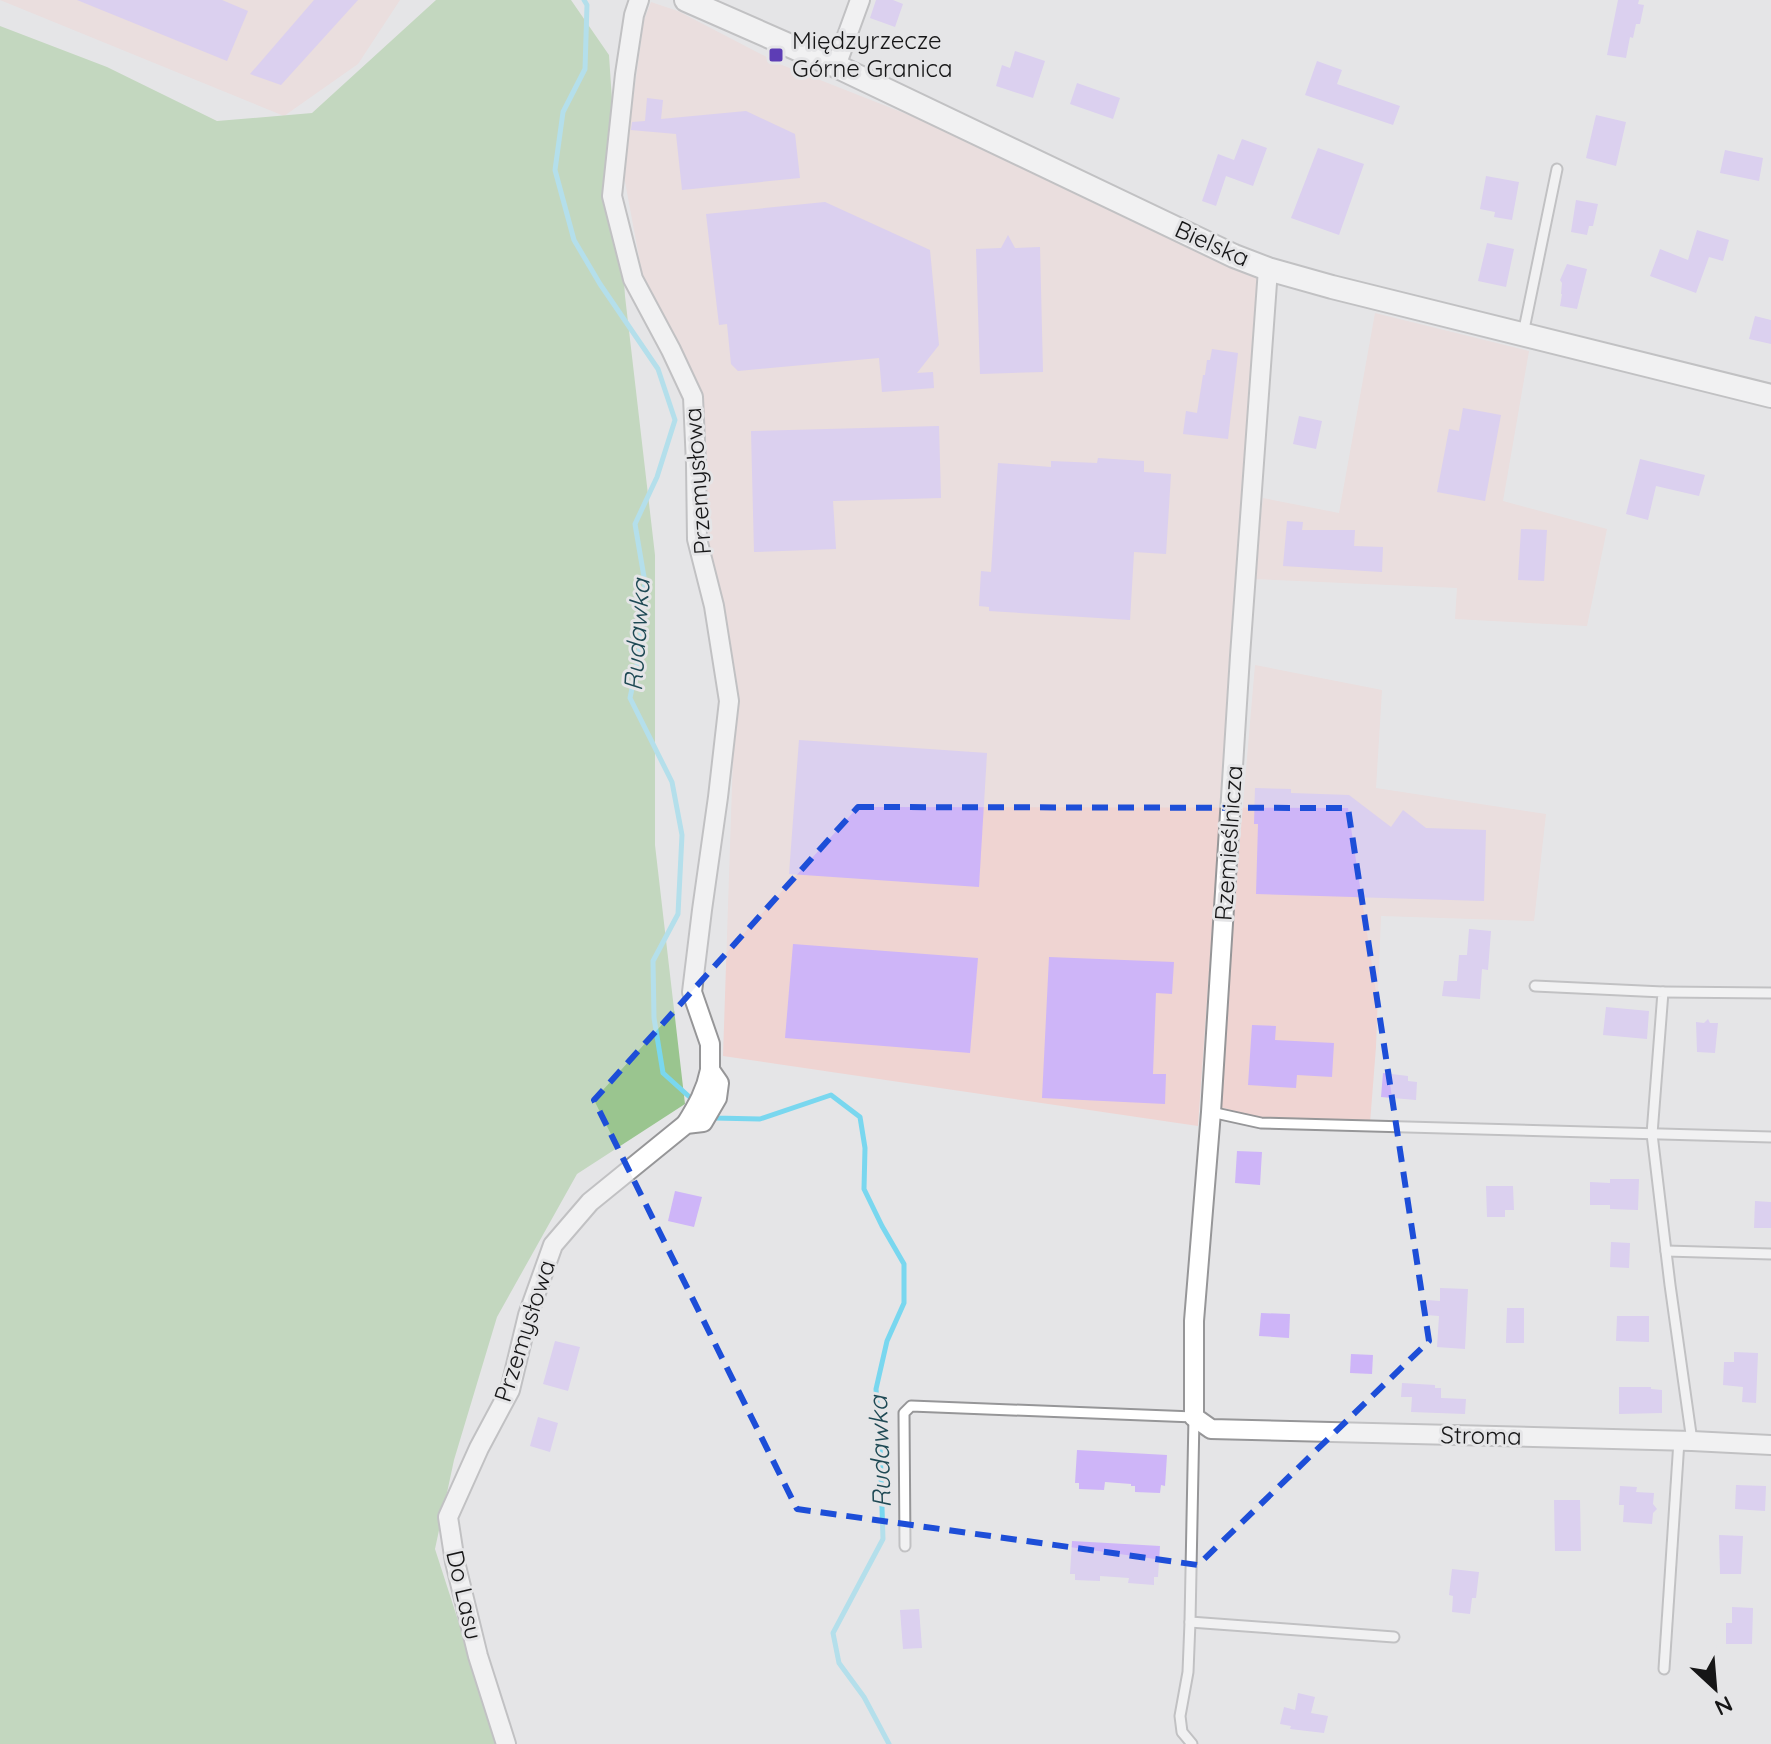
<svg xmlns="http://www.w3.org/2000/svg" width="1771" height="1744" viewBox="0 0 1771 1744" font-family="Quicksand,sans-serif">
<style>
.industrial{fill:#efd4d2}
.green{fill:#9ac58f}
.lines{fill:none;stroke-linecap:round;stroke-linejoin:round}
.stream{stroke:#79d7ef;stroke-width:5}
.building{fill:#ceb5f8}
.service-casing{stroke:#969698;stroke-width:13}
.minor-casing{stroke:#969698;stroke-width:22}
.tertiary-casing{stroke:#969698;stroke-width:26}
.service{stroke:#fff;stroke-width:9}
.minor{stroke:#fff;stroke-width:18}
.tertiary{stroke:#fff;stroke-width:22}
.marked{fill:none;stroke:#1d4ed8;stroke-width:6;stroke-dasharray:16 10;stroke-linejoin:round}
.poi-dot{fill:#5d3db5;stroke:#e5e5e7;stroke-width:3}
.labels{text-anchor:middle;stroke-width:6;stroke-linejoin:round;paint-order:stroke}
.poi-label{font-size:24px;fill:#161617;stroke:#e5e5e7;text-anchor:start}
.street-label{font-size:24px;fill:#161617;stroke:#e5e5e7}
.water-label{font-size:26px;font-style:italic;fill:#1e4954;stroke:#e5e5e7}
</style>
<rect width="100%" height="100%" fill="#e5e5e7"/>
<!-- industrial -->
<g class="industrial">
<polygon points="0,0 400,0 358,64 284,116"/>
<polygon points="651,2 678,11 782,65 980,143 1259,277 1198,1126 723,1056 735,697 705,533 703,395 642,273 623,171 644,20"/>
<polygon points="1375,313 1529,351 1503,501 1607,529 1587,626 1455,619 1457,588 1253,579 1263,498 1339,513"/>
<polygon points="1255,665 1382,690 1376,788 1546,814 1534,921 1381,916 1376,1047 1370,1123 1262,1119 1217,1106"/>
</g>
<!-- green -->
<polygon class="green" points="436,0 571,0 609,55 625,296 655,555 655,845 685,1104 577,1174 497,1317 454,1460 435,1549 498,1744 0,1744 0,26 107,67 217,121 312,113"/>
<g class="lines">
<!-- stream -->
<g class="stream">
<polyline points="584,0 587,5 585,69 563,112 555,170 574,240 600,284 658,369 675,420 657,477 635,524 645,583 639,655 630,698 672,782 682,835 678,914 653,961 654,1018 663,1073 694,1101"/>
<polyline points="711,1115 714,1118 760,1119 831,1095 860,1117 865,1148 864,1189 882,1226 904,1264 904,1303 887,1341 876,1389 880,1444 883,1539 833,1633 839,1663 864,1697 889,1744"/>
</g>
</g>
<!-- building -->
<g class="building">
<polygon points="77,0 222,0 248,11 227,61"/>
<polygon points="314,0 358,0 281,85 250,74"/>
<polygon points="876,0 893,0 903,4 895,27 870,18"/>
<polygon points="1618,0 1639,0 1638,4 1644,5 1640,24 1636,24 1633,38 1630,37 1626,58 1607,55"/>
<polygon points="1015,51 1045,61 1033,98 996,86 1002,65 1010,68"/>
<polygon points="1317,61 1342,70 1337,84 1400,106 1393,125 1305,95"/>
<polygon points="1077,83 1120,98 1113,119 1070,104"/>
<polygon points="647,98 663,100 661,119 746,111 795,134 800,178 682,190 676,134 631,130 632,122 645,121"/>
<polygon points="1596,115 1626,122 1616,166 1586,158"/>
<polygon points="1242,139 1267,148 1253,186 1226,176 1216,206 1202,201 1218,154 1234,160"/>
<polygon points="1318,148 1364,164 1339,235 1291,218"/>
<polygon points="1725,150 1763,158 1759,181 1720,173"/>
<polygon points="1486,176 1519,182 1512,220 1494,217 1495,212 1480,209"/>
<polygon points="1576,200 1598,204 1593,226 1589,226 1587,235 1571,232"/>
<polygon points="825,202 930,250 939,345 917,373 933,372 934,388 882,392 879,358 738,371 731,364 727,324 719,325 706,214"/>
<polygon points="1697,230 1729,240 1723,261 1709,257 1696,293 1650,276 1660,249 1688,260"/>
<polygon points="1008,235 1015,248 1040,247 1043,372 980,374 976,249 1001,248"/>
<polygon points="1487,243 1514,249 1506,287 1478,281"/>
<polygon points="1567,264 1587,269 1577,309 1560,306 1562,294 1561,294 1562,283 1560,280"/>
<polygon points="1755,316 1771,320 1771,344 1749,339"/>
<polygon points="1212,349 1238,353 1228,439 1183,434 1186,411 1197,413 1203,375 1205,375 1207,360 1210,360"/>
<polygon points="1463,408 1501,415 1485,501 1437,492 1449,429 1459,431"/>
<polygon points="1299,416 1322,421 1316,449 1293,444"/>
<polygon points="939,426 941,498 833,501 836,549 754,552 751,431"/>
<polygon points="1098,458 1144,461 1144,472 1171,474 1166,554 1134,552 1130,620 989,611 989,607 979,606 981,571 991,572 998,463 1051,467 1051,461 1097,463"/>
<polygon points="1640,459 1705,475 1699,496 1656,486 1648,520 1626,514"/>
<polygon points="1287,521 1303,522 1302,530 1355,530 1354,546 1383,547 1382,572 1283,566"/>
<polygon points="1521,529 1547,530 1544,581 1518,580"/>
<polygon points="799,740 987,753 979,887 789,874"/>
<polygon points="1255,788 1291,789 1291,793 1349,795 1391,827 1403,810 1426,828 1486,830 1484,901 1256,894 1258,824 1254,824"/>
<polygon points="1469,929 1491,931 1488,970 1482,969 1480,999 1442,996 1444,981 1457,981 1459,955 1467,955"/>
<polygon points="793,944 978,958 970,1053 785,1038"/>
<polygon points="1049,957 1174,962 1172,994 1156,993 1153,1074 1166,1074 1165,1104 1042,1098"/>
<polygon points="1606,1007 1649,1011 1647,1039 1603,1035"/>
<polygon points="1708,1019 1710,1023 1718,1023 1715,1053 1697,1052 1696,1022 1704,1023"/>
<polygon points="1252,1025 1276,1026 1275,1040 1334,1043 1332,1077 1297,1075 1296,1088 1248,1085"/>
<polygon points="1383,1073 1408,1076 1408,1081 1417,1082 1416,1100 1381,1097"/>
<polygon points="1237,1151 1262,1152 1260,1185 1235,1183"/>
<polygon points="1610,1179 1639,1179 1638,1210 1610,1209 1610,1205 1590,1205 1590,1182 1610,1183"/>
<polygon points="1486,1186 1513,1186 1514,1210 1505,1210 1505,1217 1487,1217"/>
<polygon points="675,1191 702,1197 694,1227 668,1221"/>
<polygon points="1755,1201 1771,1202 1771,1228 1754,1228"/>
<polygon points="1611,1242 1630,1243 1629,1268 1610,1267"/>
<polygon points="1440,1288 1468,1289 1465,1349 1437,1347 1439,1316 1426,1315 1427,1300 1440,1301"/>
<polygon points="1507,1308 1524,1308 1524,1343 1506,1343"/>
<polygon points="1261,1313 1290,1314 1289,1338 1259,1336"/>
<polygon points="1617,1316 1649,1316 1649,1342 1616,1341"/>
<polygon points="555,1341 580,1347 568,1391 543,1384"/>
<polygon points="1734,1352 1758,1353 1756,1403 1742,1402 1743,1387 1723,1385 1724,1362 1734,1362"/>
<polygon points="1351,1354 1373,1355 1372,1374 1350,1373"/>
<polygon points="1402,1383 1435,1385 1435,1388 1441,1388 1441,1398 1466,1399 1465,1414 1411,1412 1412,1397 1401,1397"/>
<polygon points="1619,1387 1651,1387 1651,1389 1662,1390 1662,1413 1619,1414"/>
<polygon points="538,1417 558,1423 550,1452 530,1446"/>
<polygon points="1077,1450 1167,1455 1165,1486 1161,1485 1160,1493 1135,1492 1135,1486 1131,1486 1131,1484 1105,1482 1104,1490 1079,1489 1079,1483 1075,1483"/>
<polygon points="1736,1485 1766,1486 1765,1511 1735,1509"/>
<polygon points="1620,1486 1637,1487 1636,1492 1654,1493 1653,1504 1657,1509 1653,1513 1652,1524 1623,1522 1624,1505 1619,1505"/>
<polygon points="1554,1500 1580,1500 1581,1551 1555,1551"/>
<polygon points="1719,1535 1743,1536 1741,1574 1720,1574"/>
<polygon points="1072,1541 1160,1546 1158,1577 1154,1577 1154,1585 1128,1583 1129,1578 1100,1576 1100,1581 1075,1580 1075,1574 1070,1574"/>
<polygon points="1452,1569 1479,1572 1476,1598 1472,1598 1470,1614 1452,1612 1453,1596 1449,1595"/>
<polygon points="1732,1607 1753,1608 1752,1644 1726,1644 1726,1623 1732,1623"/>
<polygon points="919,1609 922,1648 903,1649 900,1610"/>
<polygon points="1298,1693 1315,1697 1311,1713 1328,1716 1324,1733 1290,1729 1291,1726 1280,1724 1284,1707 1295,1710"/>
</g>
<g class="lines">
<!-- service casing -->
<g class="service-casing">
<g id="service">
<polyline points="1523,334 1557,169"/>
<polyline points="1535,986 1663,992 1652,1134 1670,1285 1692,1441"/>
<polyline points="1663,992 1771,993"/>
<polyline points="1211,1112 1261,1123 1771,1137"/>
<polyline points="1666,1251 1771,1254"/>
<polyline points="905,1546 904,1413 911,1406 1194,1417 1190,1622 1188,1672 1180,1716 1182,1732 1192,1744"/>
<polyline points="1190,1622 1394,1637"/>
<polyline points="1664,1669 1679,1441"/>
</g>
</g>
<!-- minor casing -->
<g class="minor-casing">
<g id="minor">
<polyline points="836,66 860,0"/>
<polyline points="1268,269 1240,656 1211,1112 1194,1321 1194,1417 1211,1429 1692,1441 1771,1445"/>
<path d="M686 1124C697 1106 706 1091 710 1070"/>
<polyline points="506,1744 478,1656 455,1562 448,1517 479,1448 510,1390 528,1315 553,1245 590,1202 686,1124 703,1122 717,1098 719,1083 710,1070 710,1044 692,992 702,910 718,797 729,701 714,606 697,539 696,464 693,397 671,350 633,279 612,196 625,74 634,15 639,0"/>
</g>
</g>
<!-- tertiary casing -->
<g class="tertiary-casing">
<polyline id="tertiary" points="686,0 836,66 1234,256 1268,269 1332,287 1771,396"/>
</g>
<!-- service -->
<use href="#service" class="service"/>
<!-- minor -->
<use href="#minor" class="minor"/>
<!-- tertiary -->
<use href="#tertiary" class="tertiary"/>
</g>
<!-- marked area -->
<path d="M0 0H1771V1744H0ZM858 807 1348 808 1429 1341 1198 1565 797 1509 594 1100Z" fill="#e5e5e7" fill-opacity=".55" fill-rule="evenodd"/>
<path class="marked" d="M858 807 1348 808 1429 1341 1198 1565 797 1509 594 1100Z"/>
<!-- markers -->
<rect class="poi-dot" x="768" y="47" width="16" height="16" rx="4"/>
<g class="labels">
<!-- poi labels -->
<g class="poi-label">
<text x="792" y="49">Międzyrzecze<tspan x="792" dy="28">Górne Granica</tspan></text>
</g>
<!-- street labels -->
<g class="street-label">
<text transform="translate(1212 244) rotate(24)" y="8">Bielska</text>
<text transform="translate(698 481) rotate(-94)" y="8">Przemysłowa</text>
<text transform="translate(1229 843) rotate(-86)" y="8">Rzemieślnicza</text>
<text transform="translate(525 1331) rotate(-72)" y="8">Przemysłowa</text>
<text transform="translate(1481 1436) rotate(1)" y="8">Stroma</text>
<text transform="translate(464 1595) rotate(77)" y="8">Do Lasu</text>
</g>
<!-- water labels -->
<g class="water-label">
<text transform="translate(637 635) rotate(-86)" y="9">Rudawka</text>
<text transform="translate(880 1452) rotate(-92)" y="9">Rudawka</text>
</g>
</g>
<!-- north arrow -->
<g transform="translate(1715 1688) rotate(154)" stroke="#e5e5e7" stroke-width="6" paint-order="stroke">
<path d="M0-6L14 30L0 20L-14 30Z" fill="#161617"/>
<text y="-12" font-size="22" font-weight="bold" text-anchor="middle" fill="#161617">N</text>
</g>
</svg>
